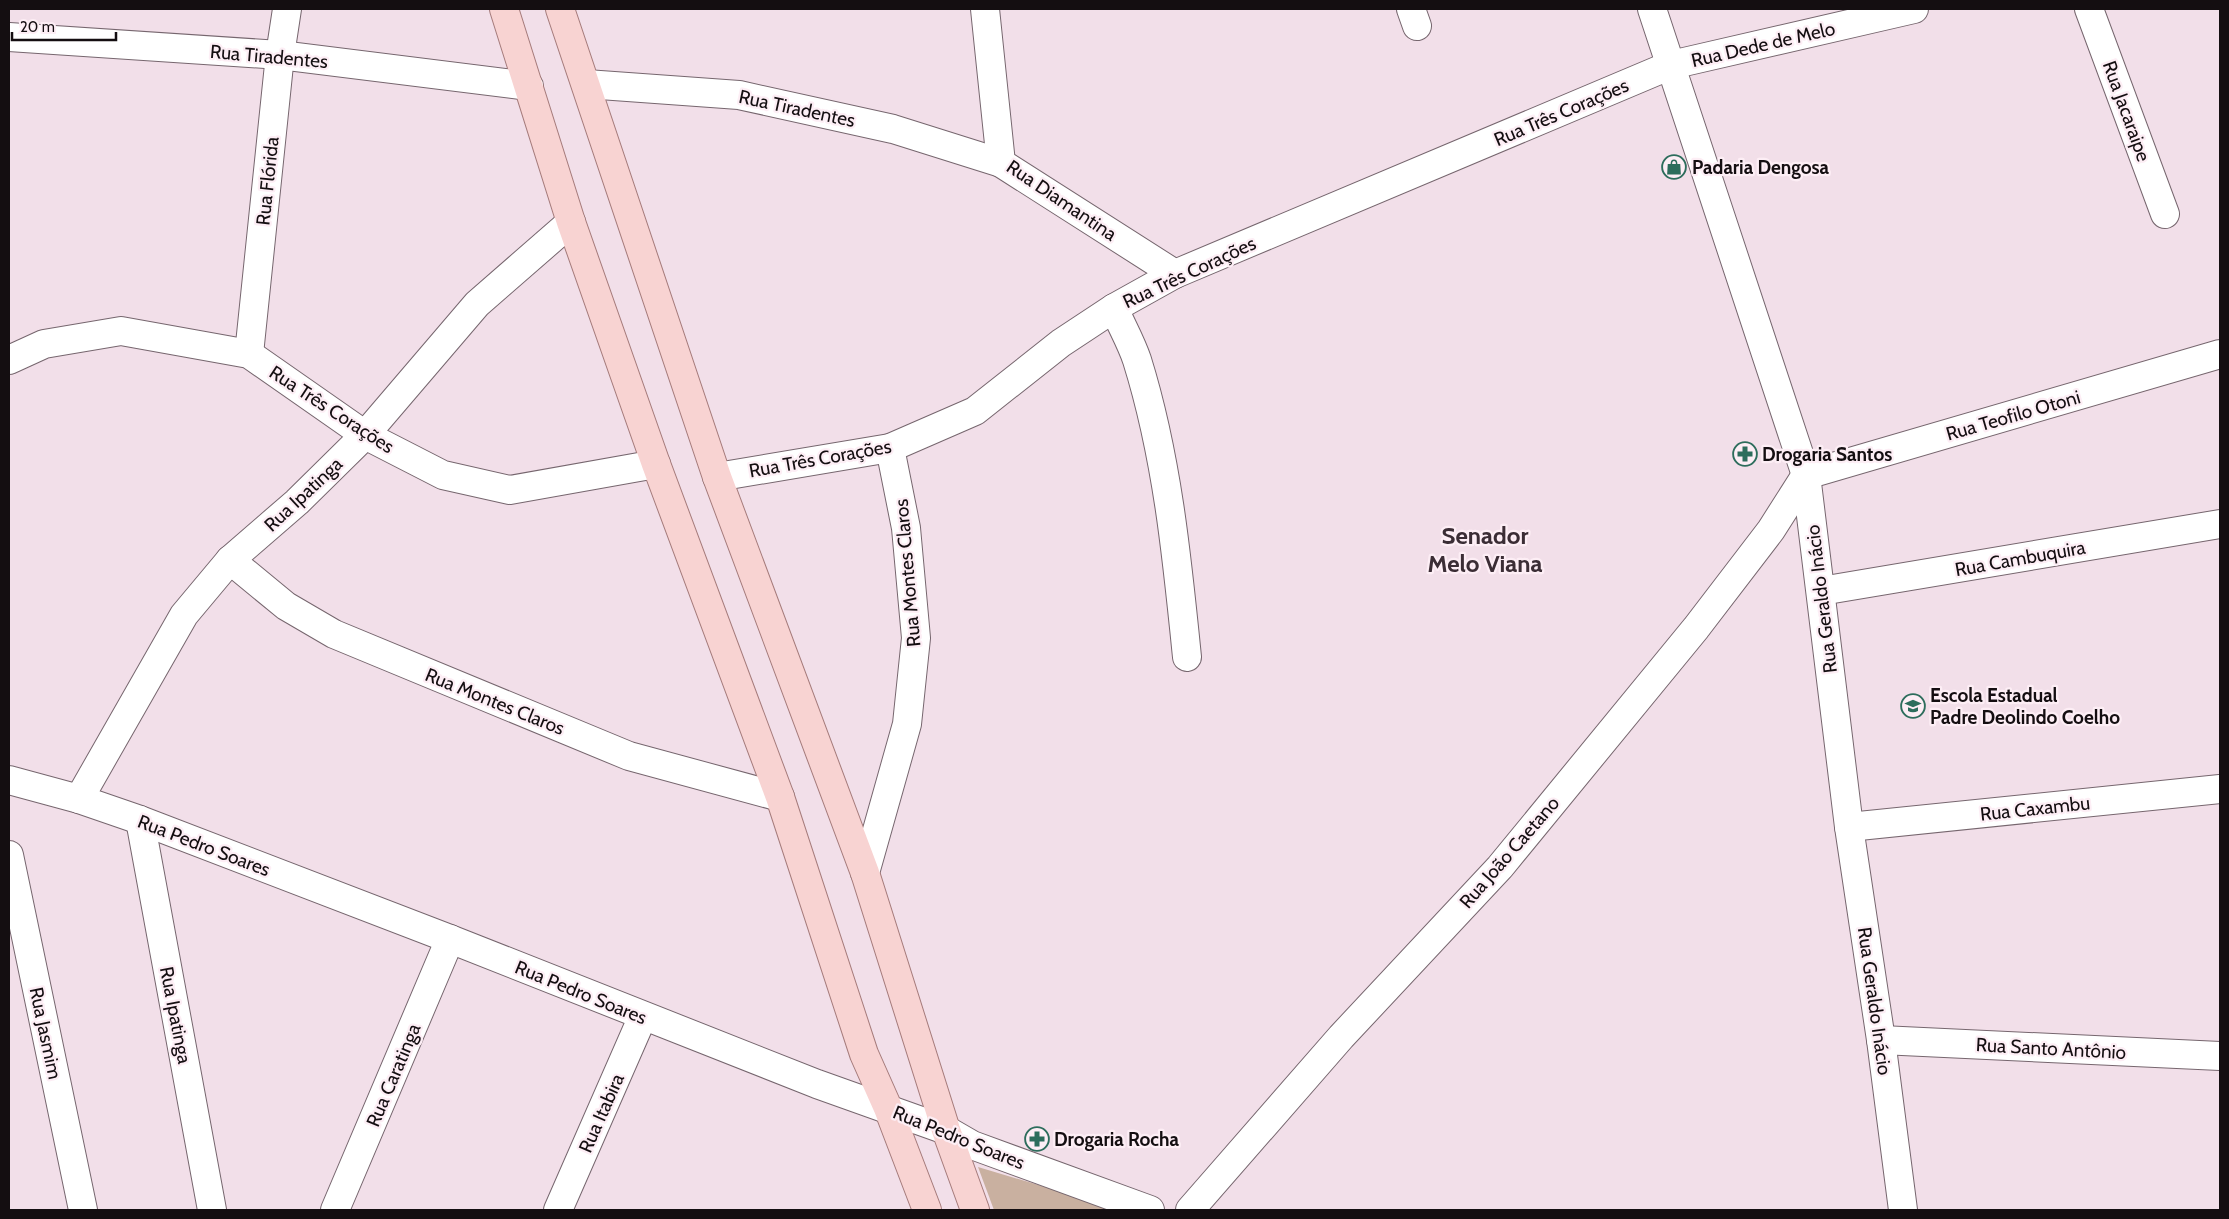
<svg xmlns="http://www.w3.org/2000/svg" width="2229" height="1219" viewBox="0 0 2229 1219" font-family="Cabin,sans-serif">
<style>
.green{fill:#c9b0a0}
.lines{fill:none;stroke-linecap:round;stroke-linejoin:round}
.minor-casing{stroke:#76666e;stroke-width:30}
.major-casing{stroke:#a57b7b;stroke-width:30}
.minor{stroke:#fff;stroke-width:28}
.major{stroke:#f8d3d2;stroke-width:28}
.labels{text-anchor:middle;stroke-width:4.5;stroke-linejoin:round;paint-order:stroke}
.street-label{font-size:19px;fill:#140e11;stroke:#fdeef5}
.poi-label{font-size:19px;font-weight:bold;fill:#140e11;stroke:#fdeef5;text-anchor:start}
.district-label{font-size:24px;font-weight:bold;fill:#3b2d35;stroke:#fdeef5}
</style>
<rect width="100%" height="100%" fill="#f2dfe9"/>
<!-- green -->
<polygon class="green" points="978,1167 1112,1207 1114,1210 994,1210"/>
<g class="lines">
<!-- minor casing -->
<g class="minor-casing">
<g id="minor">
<polyline points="985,9 1001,163 1175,274"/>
<polyline points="1411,9 1417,26"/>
<polyline points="1652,9 1806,475 1849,827 1881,1040 1903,1210"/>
<polyline points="2089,9 2165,214"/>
<polyline points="9,37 280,55 529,86"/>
<polyline points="586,84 739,95 893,129 1001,163"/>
<path d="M1114 308C1121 325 1131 342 1137 360 1167 456 1177 557 1187 657"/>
<polyline points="249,354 280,55 287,9"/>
<polyline points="9,360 44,344 121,331 249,354 365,435 443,475 510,490 656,464"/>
<polyline points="717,477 890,448 975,411 1061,343 1114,308 1175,274 1671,65 1914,9"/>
<polyline points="230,560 286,606 334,634 629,756 780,797"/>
<polyline points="1821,591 2220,524"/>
<polyline points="9,780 79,799 140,820 450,939 817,1084 946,1130 972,1145 1150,1210"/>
<polyline points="79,799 184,615 230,560 297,502 365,435 477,304 571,222"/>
<polyline points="140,820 212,1210"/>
<polyline points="1849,827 2220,789"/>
<polyline points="9,855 83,1210"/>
<polyline points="865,873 907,724 916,638 906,528 890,448"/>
<polyline points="1881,1040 2220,1056"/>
<polyline points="335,1210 450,939"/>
<polyline points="558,1210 643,1016"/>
<polyline points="1190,1210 1341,1037 1500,867 1696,628 1771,530 1806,475 2220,354"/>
</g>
</g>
<!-- major casing -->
<g class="major-casing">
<g id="major">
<polyline points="504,9 571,222 656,464 780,797 864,1054 888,1108 927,1210"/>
<polyline points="560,9 717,477 865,873 946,1130 975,1210"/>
</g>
</g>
<!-- minor -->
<use href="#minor" class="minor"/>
<!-- major -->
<use href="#major" class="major"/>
</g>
<!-- icons -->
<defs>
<g id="shop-ring" transform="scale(1.25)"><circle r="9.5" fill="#fdeef5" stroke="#2d6d5c" stroke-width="1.5"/><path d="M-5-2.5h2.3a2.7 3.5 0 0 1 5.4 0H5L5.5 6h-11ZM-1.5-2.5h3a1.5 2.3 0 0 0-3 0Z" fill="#2d6d5c"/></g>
<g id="pharmacy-ring" transform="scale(1.25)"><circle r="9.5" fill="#fdeef5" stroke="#2d6d5c" stroke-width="1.5"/><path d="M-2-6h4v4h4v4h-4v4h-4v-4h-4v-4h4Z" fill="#2d6d5c"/></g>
<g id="school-ring" transform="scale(1.25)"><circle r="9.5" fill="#fdeef5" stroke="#2d6d5c" stroke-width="1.5"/><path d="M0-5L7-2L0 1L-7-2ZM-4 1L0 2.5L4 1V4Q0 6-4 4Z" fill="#2d6d5c"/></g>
</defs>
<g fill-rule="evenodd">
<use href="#shop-ring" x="1674" y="167"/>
<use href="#pharmacy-ring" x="1745" y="454"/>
<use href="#school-ring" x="1913" y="706"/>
<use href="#pharmacy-ring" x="1037" y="1139"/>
</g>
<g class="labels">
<!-- street labels -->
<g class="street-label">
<text transform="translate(1763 44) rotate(-13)" y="7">Rua Dede de Melo</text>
<text transform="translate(269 56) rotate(5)" y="7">Rua Tiradentes</text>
<text transform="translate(797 108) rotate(12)" y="7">Rua Tiradentes</text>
<text transform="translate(2127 111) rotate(70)" y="7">Rua Jacaraipe</text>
<text transform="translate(1561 112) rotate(-23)" y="7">Rua Três Corações</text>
<text transform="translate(267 181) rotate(-84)" y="7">Rua Flórida</text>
<text transform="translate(1062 200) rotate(34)" y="7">Rua Diamantina</text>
<text transform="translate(1189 272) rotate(-25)" y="7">Rua Três Corações</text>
<text transform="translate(332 409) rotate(33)" y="7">Rua Três Corações</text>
<text transform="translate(2013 415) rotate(-16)" y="7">Rua Teofilo Otoni</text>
<text transform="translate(820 458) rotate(-10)" y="7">Rua Três Corações</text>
<text transform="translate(303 494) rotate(-43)" y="7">Rua Ipatinga</text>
<text transform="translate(2020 558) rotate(-10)" y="7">Rua Cambuquira</text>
<text transform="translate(907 573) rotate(-95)" y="7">Rua Montes Claros</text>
<text transform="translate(1821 599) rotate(-97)" y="7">Rua Geraldo Inácio</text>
<text transform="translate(495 701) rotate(22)" y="7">Rua Montes Claros</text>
<text transform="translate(2035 808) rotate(-6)" y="7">Rua Caxambu</text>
<text transform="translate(204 845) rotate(21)" y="7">Rua Pedro Soares</text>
<text transform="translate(1509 852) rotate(-49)" y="7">Rua João Caetano</text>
<text transform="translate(581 992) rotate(22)" y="7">Rua Pedro Soares</text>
<text transform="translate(1875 1001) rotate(82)" y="7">Rua Geraldo Inácio</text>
<text transform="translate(176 1015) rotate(79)" y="7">Rua Ipatinga</text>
<text transform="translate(46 1033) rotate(78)" y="7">Rua Jasmim</text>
<text transform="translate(2051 1048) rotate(3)" y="7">Rua Santo Antônio</text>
<text transform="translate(393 1075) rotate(-67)" y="7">Rua Caratinga</text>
<text transform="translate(601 1113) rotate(-66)" y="7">Rua Itabira</text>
<text transform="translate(959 1137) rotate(22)" y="7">Rua Pedro Soares</text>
</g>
<!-- poi labels -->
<g class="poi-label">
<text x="1692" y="174">Padaria Dengosa</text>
<text x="1762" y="461">Drogaria Santos</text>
<text x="1930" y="702">Escola Estadual<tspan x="1930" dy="22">Padre Deolindo Coelho</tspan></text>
<text x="1054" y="1146">Drogaria Rocha</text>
</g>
<!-- district labels -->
<g class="district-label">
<text x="1485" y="544">Senador<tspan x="1485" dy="28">Melo Viana</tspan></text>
</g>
</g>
<!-- border -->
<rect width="2229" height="1219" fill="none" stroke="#140e11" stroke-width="20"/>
<!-- scale -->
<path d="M12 32v8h104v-8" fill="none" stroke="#140e11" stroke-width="2.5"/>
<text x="20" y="32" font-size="15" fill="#140e11" stroke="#fdeef5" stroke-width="4" paint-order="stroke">20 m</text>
</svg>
